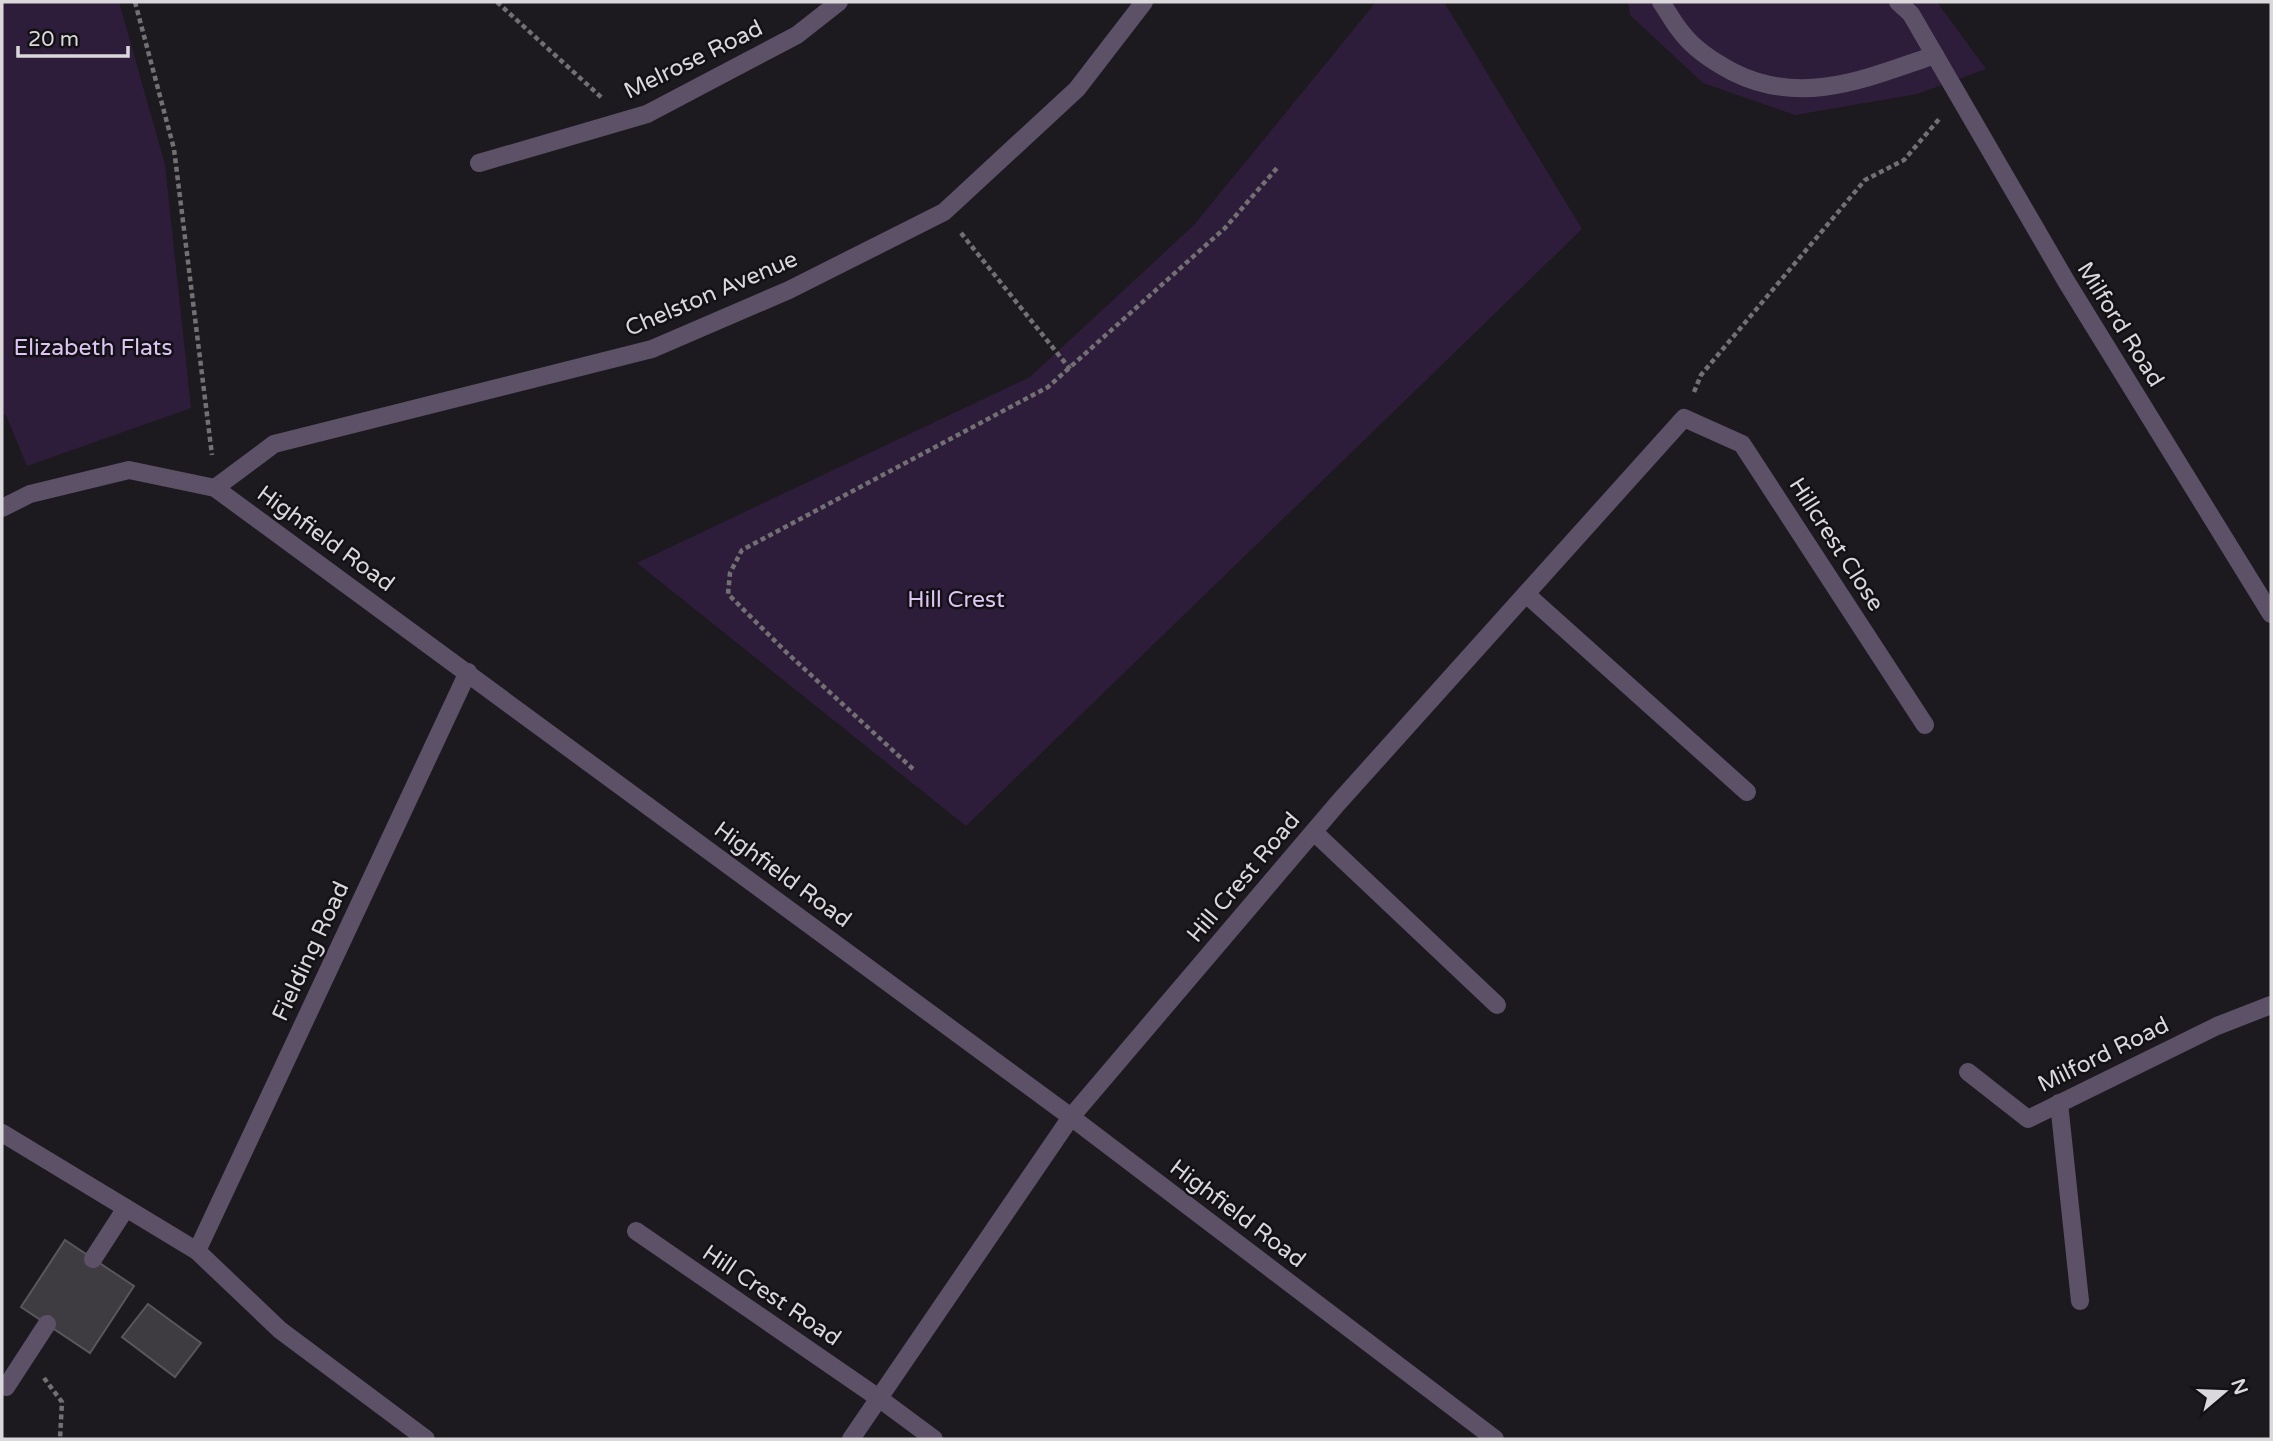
<svg xmlns="http://www.w3.org/2000/svg" width="2273" height="1441" viewBox="0 0 2273 1441" font-family="'Varela Round',sans-serif">
<style>
.green{fill:#2e1d3a}
.building{fill:#3f3c41;stroke:#59565c;stroke-width:2}
.lines{fill:none;stroke-linecap:round;stroke-linejoin:round}
.path{stroke:#727073;stroke-width:4.5;stroke-dasharray:5 3.5;stroke-linecap:butt}
.lane{stroke:#5d5168;stroke-width:18}
.street{stroke:#5d5168;stroke-width:18}
.labels{text-anchor:middle;stroke-width:5;stroke-linejoin:round;paint-order:stroke}
.street-label{font-size:23px;fill:#dad8db;stroke:#131115}
.park-label{font-size:23px;fill:#dec4f5;stroke:#131115}
</style>
<rect width="100%" height="100%" fill="#1c1a1e"/>
<!-- green -->
<g class="green">
<polygon points="2,2 119,2 165,165 191,408 27,466 6,415 2,414"/>
<polygon points="1376,2 1444,2 1582,229 966,826 637,563 1030,377 1194,225"/>
<polygon points="1628,2 1937,2 1986,69 1917,94 1795,115 1703,83 1630,15"/>
</g>
<!-- building -->
<g class="building">
<polygon points="65,1240 134,1286 90,1353 21,1307"/>
<polygon points="148,1304 201,1343 175,1377 122,1337"/>
</g>
<g class="lines">
<!-- path -->
<g class="path">
<polyline points="135,2 174,149 212,455"/>
<polyline points="497,2 602,98"/>
<polyline points="961,233 1070,369"/>
<polyline points="1694,392 1701,375 1865,180 1904,160 1940,118"/>
<polyline points="913,769 786,652 728,594 730,573 742,550 1048,387 1225,228 1277,168"/>
<polyline points="44,1378 62,1402 60,1439"/>
</g>
<!-- lane -->
<g class="lane">
<polyline points="2059,1103 2080,1301"/>
<polyline points="93,1259 126,1208"/>
<polyline points="6,1387 47,1324"/>
</g>
<!-- street -->
<g class="street">
<path d="M1661 2C1668 12 1674 24 1682 33 1695 50 1714 62 1733 72 1802 107 1867 78 1935 55"/>
<polyline points="1898,2 1911,14 2066,281 2271,614"/>
<polyline points="479,163 647,114 797,35 839,2"/>
<polyline points="215,488 274,444 652,349 789,290 944,212 1077,89 1144,2"/>
<polyline points="2,508 30,494 129,470 215,488 1071,1117 1495,1439"/>
<polyline points="1526,594 1747,792"/>
<polyline points="1314,832 1497,1005"/>
<polyline points="1968,1072 2028,1119 2217,1026 2271,1005"/>
<polyline points="2,1133 197,1251"/>
<polyline points="636,1231 880,1399 934,1439"/>
<polyline points="426,1439 280,1330 197,1251 468,672"/>
<polyline points="851,1439 1071,1117 1338,803 1684,418 1742,444 1925,725"/>
</g>
</g>
<g class="labels">
<!-- street labels -->
<g class="street-label">
<text transform="translate(693 59) rotate(-26)" y="8">Melrose Road</text>
<text transform="translate(711 293) rotate(-23)" y="8">Chelston Avenue</text>
<text transform="translate(2121 324) rotate(58)" y="8">Milford Road</text>
<text transform="translate(326 538) rotate(36)" y="8">Highfield Road</text>
<text transform="translate(1837 544) rotate(57)" y="8">Hillcrest Close</text>
<text transform="translate(783 874) rotate(36)" y="8">Highfield Road</text>
<text transform="translate(1243 877) rotate(-50)" y="8">Hill Crest Road</text>
<text transform="translate(310 951) rotate(-65)" y="8">Fielding Road</text>
<text transform="translate(2103 1054) rotate(-26)" y="8">Milford Road</text>
<text transform="translate(1238 1213) rotate(37)" y="8">Highfield Road</text>
<text transform="translate(772 1295) rotate(34)" y="8">Hill Crest Road</text>
</g>
<!-- park labels -->
<g class="park-label">
<text x="93" y="355">Elizabeth Flats</text>
<text x="956" y="607">Hill Crest</text>
</g>
</g>
<!-- border -->
<rect width="2273" height="1441" fill="none" stroke="#dad8db" stroke-width="7"/>
<!-- north arrow -->
<g transform="translate(2224 1392) rotate(71)" stroke="#131115" stroke-width="5" paint-order="stroke">
<path d="M0-5L12 26L0 18L-12 26Z" fill="#dad8db"/>
<text y="-10" font-size="19" font-weight="bold" text-anchor="middle" fill="#dad8db">N</text>
</g>
<!-- scale -->
<path d="M18 46v10h110v-10" fill="none" stroke="#dad8db" stroke-width="3.5"/>
<text x="28" y="46" font-size="21" fill="#dad8db" stroke="#131115" stroke-width="5" paint-order="stroke">20 m</text>
</svg>
